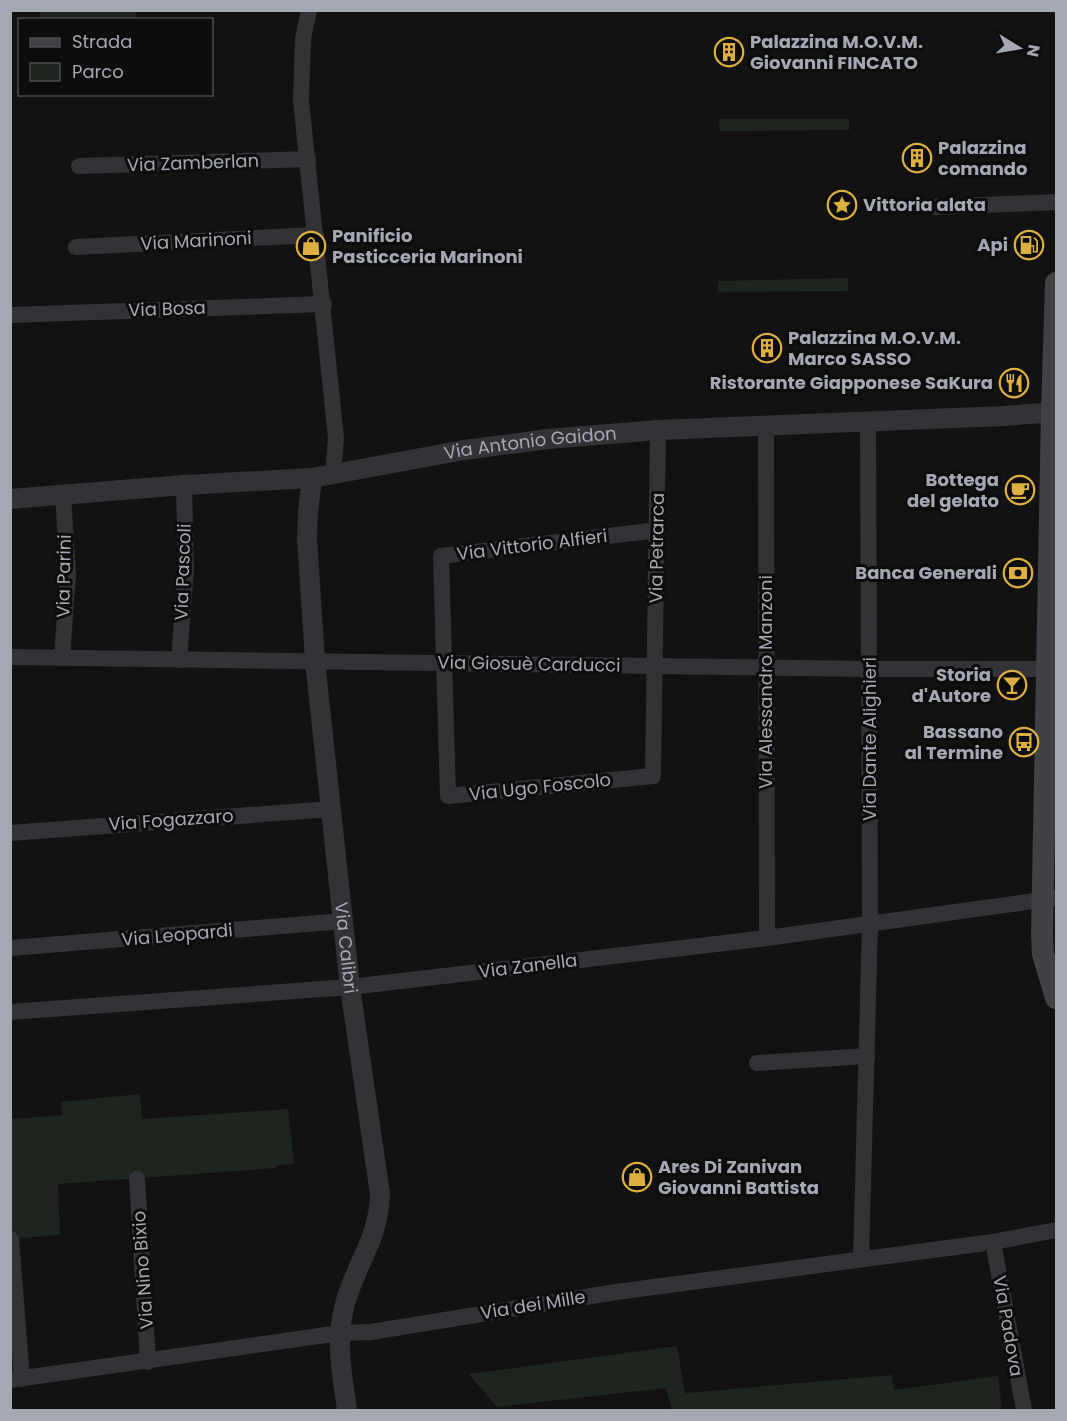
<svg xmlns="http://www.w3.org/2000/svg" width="1067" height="1421" viewBox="0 0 1067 1421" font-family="Poppins,sans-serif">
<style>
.green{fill:#1e251f}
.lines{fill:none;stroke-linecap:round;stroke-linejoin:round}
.minor{stroke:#333337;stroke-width:16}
.tertiary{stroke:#333337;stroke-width:20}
.secondary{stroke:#414247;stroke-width:22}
.labels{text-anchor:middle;stroke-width:6;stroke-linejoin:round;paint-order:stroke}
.poi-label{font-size:18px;font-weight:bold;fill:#a4a8b2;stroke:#0d0d0e;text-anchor:start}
.street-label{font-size:18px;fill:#a4a8b2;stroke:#0d0d0e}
</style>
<rect width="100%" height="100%" fill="#121213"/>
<!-- green -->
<g class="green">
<rect x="40" y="11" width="96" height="8"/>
<polygon points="719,119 849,119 849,130 720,131"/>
<polygon points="848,278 848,291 718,292 718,281"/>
<polygon points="140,1094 142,1119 288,1109 294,1164 276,1165 276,1168 58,1184 60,1235 11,1239 11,1119 62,1115 61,1102"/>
<polygon points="677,1346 685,1393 892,1375 894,1390 998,1376 1002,1409 672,1410 666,1388 497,1407 469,1374"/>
</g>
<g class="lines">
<!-- minor -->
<g class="minor">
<polyline points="309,10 303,39 301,101 336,438 333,474"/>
<polyline points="79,166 308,159"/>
<polyline points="936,207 1056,202"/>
<polyline points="76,247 316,235"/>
<polyline points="10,315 324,304"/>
<polyline points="766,426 767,938"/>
<polyline points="658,530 441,556 448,796 653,776 658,430"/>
<polyline points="10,657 870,669 1048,669"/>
<polyline points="62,658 68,573 63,494"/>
<polyline points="179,660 186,567 184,485"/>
<polyline points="10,833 331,809"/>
<polyline points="10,948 344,921"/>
<polyline points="10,1012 350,987 767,938 1056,898"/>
<polyline points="757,1063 867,1056"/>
<polyline points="137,1179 148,1362"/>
<polyline points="11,1239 22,1379"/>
<polyline points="993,1242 1024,1410"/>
<polyline points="861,1259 870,924 868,422"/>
<polyline points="10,1380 340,1333 371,1332 616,1292 993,1242 1056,1230"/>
</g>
<!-- tertiary -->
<g class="tertiary">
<path id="s1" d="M312 478 308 512 307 538 315 661 350 987 380 1194C379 1239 356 1263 345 1304 335 1339 342 1375 347 1410"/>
<path id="s2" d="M10 499 184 485 312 478 464 450 548 439 658 430 1004 416 1056 412"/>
</g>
<!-- secondary -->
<polyline class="secondary" points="1056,283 1052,412 1042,936 1043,954 1056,998"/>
</g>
<!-- icons -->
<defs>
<g id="building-ring" transform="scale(1.5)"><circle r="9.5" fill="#0d0d0e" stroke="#dcaf40" stroke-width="1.5"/><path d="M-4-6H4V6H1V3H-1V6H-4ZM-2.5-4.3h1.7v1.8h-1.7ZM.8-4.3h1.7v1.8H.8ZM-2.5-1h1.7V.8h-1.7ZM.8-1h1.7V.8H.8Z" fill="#dcaf40"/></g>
<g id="sight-ring" transform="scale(1.5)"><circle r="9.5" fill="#0d0d0e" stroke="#dcaf40" stroke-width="1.5"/><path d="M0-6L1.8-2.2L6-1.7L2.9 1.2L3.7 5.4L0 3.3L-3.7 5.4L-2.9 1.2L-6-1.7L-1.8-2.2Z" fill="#dcaf40"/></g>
<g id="fuel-ring" transform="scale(1.5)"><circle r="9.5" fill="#0d0d0e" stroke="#dcaf40" stroke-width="1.5"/><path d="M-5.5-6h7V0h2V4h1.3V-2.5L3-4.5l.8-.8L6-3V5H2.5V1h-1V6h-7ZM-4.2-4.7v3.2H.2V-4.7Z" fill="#dcaf40"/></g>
<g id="shop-ring" transform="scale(1.5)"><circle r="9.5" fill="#0d0d0e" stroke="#dcaf40" stroke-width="1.5"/><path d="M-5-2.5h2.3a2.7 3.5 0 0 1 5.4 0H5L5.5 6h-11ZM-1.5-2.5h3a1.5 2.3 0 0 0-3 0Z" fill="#dcaf40"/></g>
<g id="restaurant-ring" transform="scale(1.5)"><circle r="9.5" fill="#0d0d0e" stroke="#dcaf40" stroke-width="1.5"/><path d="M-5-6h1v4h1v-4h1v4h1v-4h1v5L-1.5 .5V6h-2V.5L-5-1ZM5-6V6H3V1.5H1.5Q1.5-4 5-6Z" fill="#dcaf40"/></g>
<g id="cafe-ring" transform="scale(1.5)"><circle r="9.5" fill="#0d0d0e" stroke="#dcaf40" stroke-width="1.5"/><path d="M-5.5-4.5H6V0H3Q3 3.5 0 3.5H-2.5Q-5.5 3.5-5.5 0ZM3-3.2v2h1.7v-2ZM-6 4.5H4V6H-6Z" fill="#dcaf40"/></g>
<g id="bank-ring" transform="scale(1.5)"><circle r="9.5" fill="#0d0d0e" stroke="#dcaf40" stroke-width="1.5"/><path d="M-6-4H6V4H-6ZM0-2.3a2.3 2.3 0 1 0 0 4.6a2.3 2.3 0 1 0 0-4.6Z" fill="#dcaf40"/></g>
<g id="bar-ring" transform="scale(1.5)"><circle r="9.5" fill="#0d0d0e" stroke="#dcaf40" stroke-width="1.5"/><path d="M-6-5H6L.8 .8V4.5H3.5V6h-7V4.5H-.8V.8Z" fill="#dcaf40"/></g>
<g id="bus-ring" transform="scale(1.5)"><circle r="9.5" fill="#0d0d0e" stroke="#dcaf40" stroke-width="1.5"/><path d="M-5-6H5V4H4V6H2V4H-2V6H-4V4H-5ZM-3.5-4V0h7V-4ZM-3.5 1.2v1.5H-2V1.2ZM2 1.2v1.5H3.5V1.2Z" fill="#dcaf40"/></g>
</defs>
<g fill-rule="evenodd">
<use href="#building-ring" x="729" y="52"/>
<use href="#building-ring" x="917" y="158"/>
<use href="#sight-ring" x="842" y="205"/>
<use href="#fuel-ring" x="1029" y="245"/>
<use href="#shop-ring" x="311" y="246"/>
<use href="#building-ring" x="767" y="348"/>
<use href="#restaurant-ring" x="1014" y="383"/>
<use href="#cafe-ring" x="1020" y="490"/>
<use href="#bank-ring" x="1018" y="573"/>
<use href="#bar-ring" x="1012" y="685"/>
<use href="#bus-ring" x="1024" y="742"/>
<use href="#shop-ring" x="637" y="1177"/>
</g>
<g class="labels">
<!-- poi labels -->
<g class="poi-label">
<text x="750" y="48">Palazzina M.O.V.M.<tspan x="750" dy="21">Giovanni FINCATO</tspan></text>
<text x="938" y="154">Palazzina<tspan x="938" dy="21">comando</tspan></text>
<text x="863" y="211">Vittoria alata</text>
<text x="332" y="242">Panificio<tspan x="332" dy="21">Pasticceria Marinoni</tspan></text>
<text x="1008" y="251" text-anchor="end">Api</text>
<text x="788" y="344">Palazzina M.O.V.M.<tspan x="788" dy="21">Marco SASSO</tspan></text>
<text x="993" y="389" text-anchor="end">Ristorante Giapponese SaKura</text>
<text x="999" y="486" text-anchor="end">Bottega<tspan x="999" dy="21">del gelato</tspan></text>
<text x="997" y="579" text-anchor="end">Banca Generali</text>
<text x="991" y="681" text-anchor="end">Storia<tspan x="991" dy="21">d'Autore</tspan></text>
<text x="1003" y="738" text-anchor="end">Bassano<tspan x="1003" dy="21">al Termine</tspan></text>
<text x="658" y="1173">Ares Di Zanivan<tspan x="658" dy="21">Giovanni Battista</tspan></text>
</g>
<!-- street labels -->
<g class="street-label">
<text transform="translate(193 163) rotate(-2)" y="6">Via Zamberlan</text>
<text transform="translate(196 241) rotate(-3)" y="6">Via Marinoni</text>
<text transform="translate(167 309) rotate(-2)" y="6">Via Bosa</text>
<text dy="6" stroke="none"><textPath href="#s2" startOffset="524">Via Antonio Gaidon</textPath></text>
<text transform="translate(532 545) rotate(-7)" y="6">Via Vittorio Alfieri</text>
<text transform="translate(657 548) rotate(-89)" y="6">Via Petrarca</text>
<text transform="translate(183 572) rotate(-88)" y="6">Via Pascoli</text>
<text transform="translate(64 576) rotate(-89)" y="6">Via Parini</text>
<text transform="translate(529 664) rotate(1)" y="6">Via Giosuè Carducci</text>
<text transform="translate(766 682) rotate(-90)" y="6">Via Alessandro Manzoni</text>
<text transform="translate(870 739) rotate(-90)" y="6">Via Dante Alighieri</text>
<text transform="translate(540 787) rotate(-6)" y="6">Via Ugo Foscolo</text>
<text transform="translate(171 820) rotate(-4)" y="6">Via Fogazzaro</text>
<text transform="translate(177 935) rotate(-5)" y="6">Via Leopardi</text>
<text dy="6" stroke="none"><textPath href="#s1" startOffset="472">Via Calibri</textPath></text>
<text transform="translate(528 966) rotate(-7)" y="6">Via Zanella</text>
<text transform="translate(143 1270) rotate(-94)" y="6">Via Nino Bixio</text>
<text transform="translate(533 1305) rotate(-9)" y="6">Via dei Mille</text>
<text transform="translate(1008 1326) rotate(80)" y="6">Via Padova</text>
</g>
</g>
<!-- border -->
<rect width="1067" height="1421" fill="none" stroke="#a4a8b2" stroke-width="24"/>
<!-- legend -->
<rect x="18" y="18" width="195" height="78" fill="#0d0d0e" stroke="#494b50" stroke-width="1.5"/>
<rect x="30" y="38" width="30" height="9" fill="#414247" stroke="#494b50" stroke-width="1.5"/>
<text x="72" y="48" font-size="18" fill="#a4a8b2">Strada</text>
<rect x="30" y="63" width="30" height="18" fill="#1e251f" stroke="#494b50" stroke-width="1.5"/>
<text x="72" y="78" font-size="18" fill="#a4a8b2">Parco</text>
<!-- north arrow -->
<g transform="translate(1019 48) rotate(101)" stroke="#0d0d0e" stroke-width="4.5" paint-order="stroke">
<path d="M0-4.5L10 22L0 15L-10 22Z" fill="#a4a8b2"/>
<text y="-9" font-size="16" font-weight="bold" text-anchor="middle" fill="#a4a8b2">N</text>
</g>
</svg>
